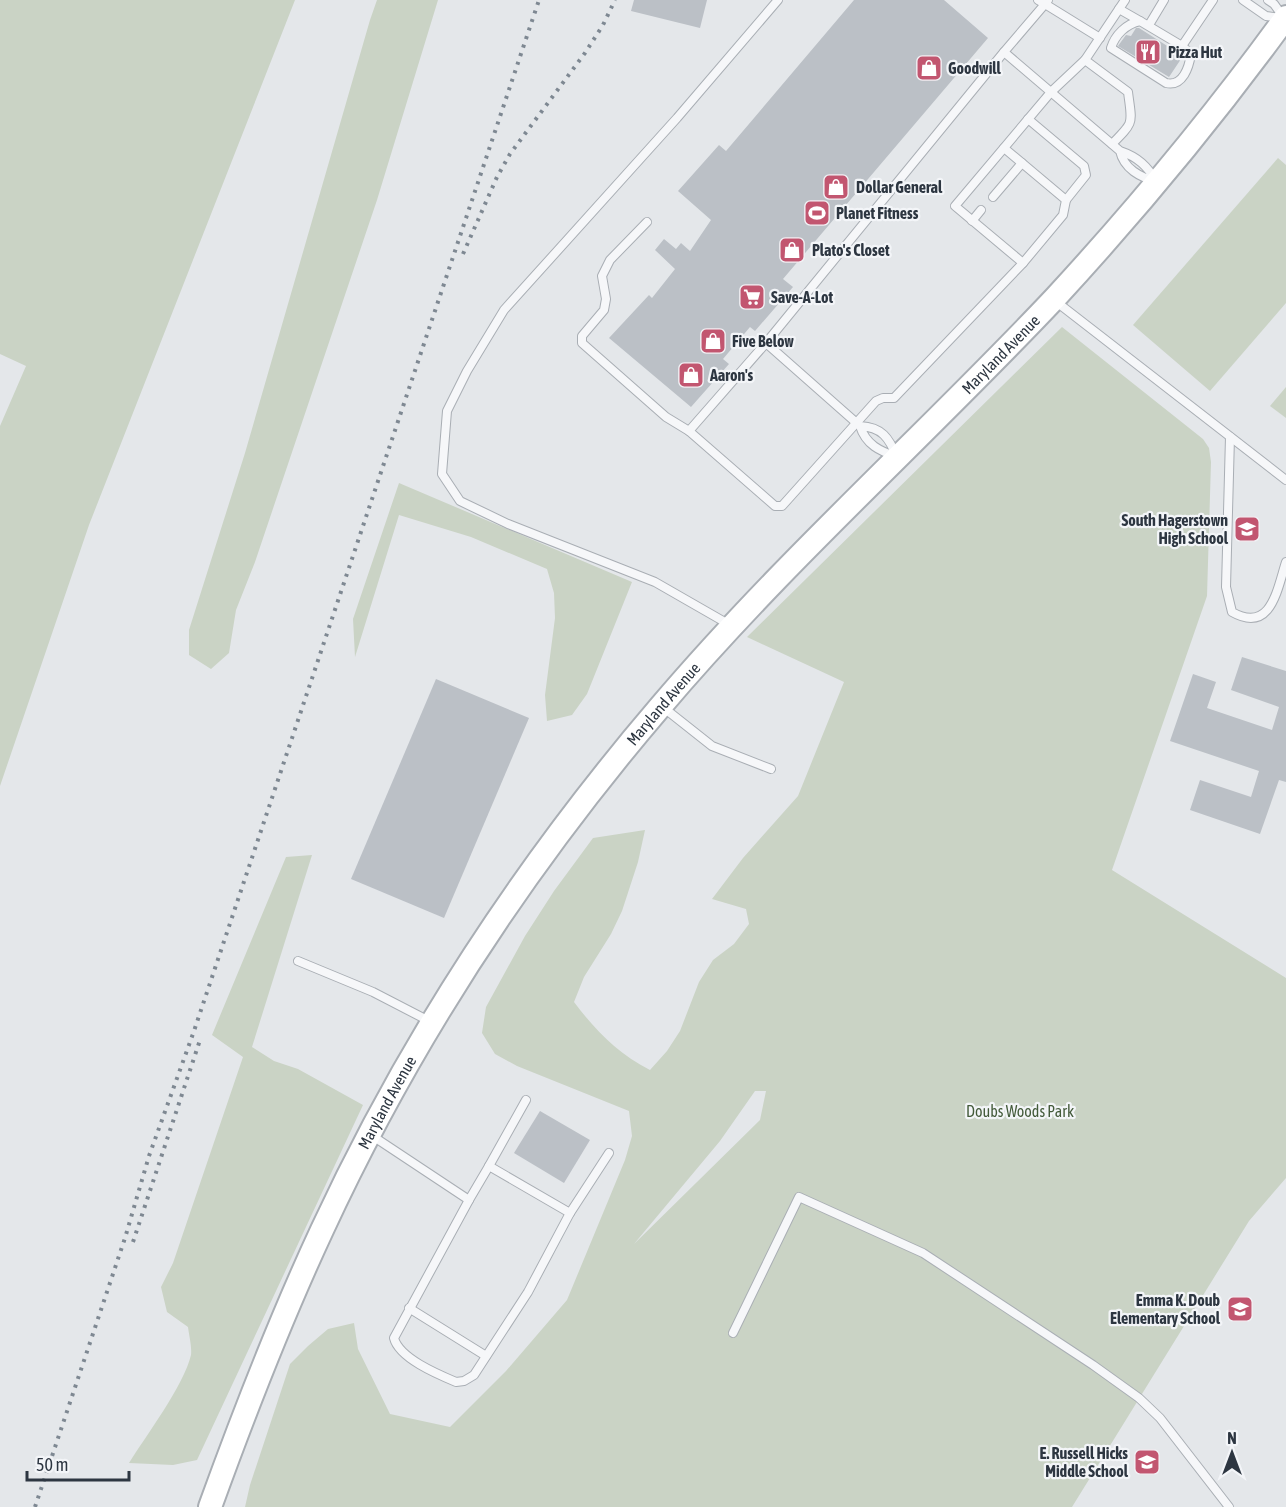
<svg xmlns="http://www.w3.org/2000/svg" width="1286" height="1507" viewBox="0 0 1286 1507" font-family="'Asap Condensed',sans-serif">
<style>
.green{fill:#cad3c5;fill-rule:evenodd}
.building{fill:#bbc0c6}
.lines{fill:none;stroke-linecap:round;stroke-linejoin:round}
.lane-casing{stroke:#a9aeb4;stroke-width:10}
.secondary-casing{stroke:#a9aeb4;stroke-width:26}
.lane{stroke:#f6f7f9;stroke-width:8}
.secondary{stroke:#fff;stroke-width:22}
.rail{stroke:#7e8892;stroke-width:4;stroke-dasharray:3 6;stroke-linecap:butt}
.labels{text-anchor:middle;stroke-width:4.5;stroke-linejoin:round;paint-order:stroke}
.poi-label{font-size:16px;font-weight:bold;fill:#2d3641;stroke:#f3f5f8;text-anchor:start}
.street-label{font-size:16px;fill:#2d3641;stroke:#f3f5f8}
.park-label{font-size:16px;fill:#445b3b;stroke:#f3f5f8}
</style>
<rect width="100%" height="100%" fill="#e4e7ea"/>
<!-- green -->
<g class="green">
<polygon points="0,0 295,0 89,525 0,786 0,426 26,366 0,354"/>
<polygon points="377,0 438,0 377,200 255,562 236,610 229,653 211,669 189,655 189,630 245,453 370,20"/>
<polygon points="1278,158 1286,165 1286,303 1210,391 1133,325"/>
<path d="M1062 327 1203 439 1209 448 1211 462 1207 596 1112 870 1286 978V1178L1249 1221 1072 1507H245L250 1485 290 1364 308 1346 328 1329 354 1323 358 1349 390 1414 450 1427 506 1371 567 1300 625 1160 632 1136 629 1111 517 1066 495 1054 482 1033 486 1007 525 936 554 891 593 838 645 830 638 862 622 911 611 934 584 977 574 1002C596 1031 617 1053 650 1070L667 1051 680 1031 699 982 713 960 734 944 749 924 746 909 712 899 743 858 798 796 844 682 747 637ZM755 1091H766L760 1120 634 1244 720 1141Z"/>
<polygon points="1286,387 1286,418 1270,406"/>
<polygon points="399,483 632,582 587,694 572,715 547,721 545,695 555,618 554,593 547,569 471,537 399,515 355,657 353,619"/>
<path d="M312 855 252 1047 274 1061 298 1069 363 1105 197 1460 173 1465 129 1463C146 1436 184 1385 191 1355 192 1347 189 1335 188 1327L167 1312 161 1287 173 1263 243 1057 212 1035 286 857Z"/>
</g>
<!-- building -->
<g class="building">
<polygon points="634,0 707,0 700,28 631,11"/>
<polygon points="854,0 944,0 988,38 783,279 793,287 755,331 750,327 723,359 729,364 691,407 609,338 649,295 652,298 675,269 655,250 664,239 676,249 681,243 690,251 711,220 678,191 719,145 726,151"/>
<polygon points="1136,28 1139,28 1183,56 1169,77 1118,46 1126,35 1131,36"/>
<polygon points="1242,657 1286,671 1286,782 1279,780 1260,834 1190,810 1200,780 1251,797 1259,771 1170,741 1193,674 1216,682 1207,708 1272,730 1279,707 1231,690"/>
<polygon points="436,679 529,718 444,918 351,879"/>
<polygon points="540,1111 590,1140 564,1183 514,1153"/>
</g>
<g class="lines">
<!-- lane casing -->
<g class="lane-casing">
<g id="lane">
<polyline points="1038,0 1045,4 1048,0"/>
<polyline points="1243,0 1266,16 1281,18"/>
<polyline points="1268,0 1274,4 1284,18"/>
<polyline points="1119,9 1140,21"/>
<path d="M1140 21 1182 46 1191 54C1189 67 1183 87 1166 83L1111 48C1115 35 1126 24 1140 21Z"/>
<polyline points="1149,25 1164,0"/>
<path d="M1100 38 1045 4 1004 52 1120 151C1138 157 1147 166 1157 182 1140 177 1124 169 1120 151"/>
<polyline points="1182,46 1213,0"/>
<polyline points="1028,119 1084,166 1086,175 1066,200"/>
<path d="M1112 144C1135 121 1132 124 1128 92L1085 60 1125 0"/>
<polyline points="993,197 1022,163"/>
<polyline points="972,221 981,210"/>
<polyline points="647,222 610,260 602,276 606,299 604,310 582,336 582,343 666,417 689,431"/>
<polyline points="1023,263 955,206 1051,92 1085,60"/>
<polyline points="1054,300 1286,480"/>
<polyline points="766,343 689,431 775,506 782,506 876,401 883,398 894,398 1023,263 1063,215 1066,200 1004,148"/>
<path d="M860 426C882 427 889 438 897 457 880 451 866 445 860 426L766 343 1004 52"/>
<path d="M1230 437 1226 587 1232 612C1271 634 1277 590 1286 562"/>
<polyline points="730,625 655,582 508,524 460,501 442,474 447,411 467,371 504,310 677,118 778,0"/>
<polyline points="664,708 712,746 771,769"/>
<polyline points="298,961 373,992 431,1022"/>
<path d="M371 1135 469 1200 394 1338C399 1358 437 1374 456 1382L464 1381 474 1375 528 1292 570 1213 609 1153"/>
<polyline points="489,1166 526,1100"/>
<polyline points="469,1200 489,1166 570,1213"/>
<polyline points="409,1308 486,1356"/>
<polyline points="733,1333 799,1197 923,1253 1093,1365 1139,1398 1160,1418 1229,1507"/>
</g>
</g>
<!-- secondary casing -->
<g class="secondary-casing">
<g id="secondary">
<path id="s1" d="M210 1507C244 1413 280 1320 322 1230 409 1042 525 865 660 707 783 562 925 436 1055 298 1137 209 1215 115 1286 17"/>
</g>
</g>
<!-- lane -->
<use href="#lane" class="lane"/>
<!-- secondary -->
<use href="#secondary" class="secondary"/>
<!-- rail -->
<g class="rail">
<polyline points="463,254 497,177 510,154 585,53 603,25 615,0"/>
<polyline points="133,1242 200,1040"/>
<polyline points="35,1507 125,1238 149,1156 194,1031 539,0"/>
</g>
</g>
<!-- icons -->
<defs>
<g id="restaurant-square" transform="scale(1.35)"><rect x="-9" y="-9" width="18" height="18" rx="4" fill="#c25670" stroke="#f3f5f8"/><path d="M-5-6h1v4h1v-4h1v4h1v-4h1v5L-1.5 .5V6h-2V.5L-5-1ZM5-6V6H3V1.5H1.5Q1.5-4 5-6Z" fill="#fff"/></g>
<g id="shop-square" transform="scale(1.35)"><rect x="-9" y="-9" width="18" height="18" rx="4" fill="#c25670" stroke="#f3f5f8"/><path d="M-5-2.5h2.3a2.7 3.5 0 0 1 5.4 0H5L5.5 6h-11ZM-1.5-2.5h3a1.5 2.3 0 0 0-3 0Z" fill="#fff"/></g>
<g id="stadium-square" transform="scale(1.35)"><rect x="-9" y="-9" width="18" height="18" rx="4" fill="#c25670" stroke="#f3f5f8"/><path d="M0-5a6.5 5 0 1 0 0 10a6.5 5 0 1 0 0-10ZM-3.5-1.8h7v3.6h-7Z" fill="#fff"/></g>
<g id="supermarket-square" transform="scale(1.35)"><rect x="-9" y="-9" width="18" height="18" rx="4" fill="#c25670" stroke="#f3f5f8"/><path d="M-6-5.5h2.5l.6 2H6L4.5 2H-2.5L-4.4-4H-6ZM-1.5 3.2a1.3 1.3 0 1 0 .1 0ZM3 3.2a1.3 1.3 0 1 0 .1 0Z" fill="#fff"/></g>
<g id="school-square" transform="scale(1.35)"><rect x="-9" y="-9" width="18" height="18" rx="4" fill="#c25670" stroke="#f3f5f8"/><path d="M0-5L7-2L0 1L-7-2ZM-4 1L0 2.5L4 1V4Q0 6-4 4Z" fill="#fff"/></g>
</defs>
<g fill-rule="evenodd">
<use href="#restaurant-square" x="1148" y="52"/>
<use href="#shop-square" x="929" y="68"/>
<use href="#shop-square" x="836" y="187"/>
<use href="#stadium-square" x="817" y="213"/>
<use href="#shop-square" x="792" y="250"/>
<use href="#supermarket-square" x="752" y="297"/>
<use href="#shop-square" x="713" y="341"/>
<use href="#shop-square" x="691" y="375"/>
<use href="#school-square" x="1247" y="529"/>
<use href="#school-square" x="1240" y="1309"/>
<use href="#school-square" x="1147" y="1462"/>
</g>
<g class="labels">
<!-- poi labels -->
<g class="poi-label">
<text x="1168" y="58">Pizza Hut</text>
<text x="948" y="74">Goodwill</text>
<text x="856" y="193">Dollar General</text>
<text x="836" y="219">Planet Fitness</text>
<text x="812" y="256">Plato's Closet</text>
<text x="771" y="303">Save-A-Lot</text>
<text x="732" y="347">Five Below</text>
<text x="710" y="381">Aaron's</text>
<text x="1228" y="526" text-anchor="end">South Hagerstown<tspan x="1228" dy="18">High School</tspan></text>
<text x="1220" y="1306" text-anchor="end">Emma K. Doub<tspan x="1220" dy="18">Elementary School</tspan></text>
<text x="1128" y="1459" text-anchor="end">E. Russell Hicks<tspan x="1128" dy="18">Middle School</tspan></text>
</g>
<!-- street labels -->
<g class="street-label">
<text dy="6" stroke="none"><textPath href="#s1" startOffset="1414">Maryland Avenue</textPath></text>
<text dy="6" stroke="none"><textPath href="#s1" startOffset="928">Maryland Avenue</textPath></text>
<text dy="6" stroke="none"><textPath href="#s1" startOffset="442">Maryland Avenue</textPath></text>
</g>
<!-- park labels -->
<g class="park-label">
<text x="1020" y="1117">Doubs Woods Park</text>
</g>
</g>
<!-- north arrow -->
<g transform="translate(1232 1453)" stroke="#f3f5f8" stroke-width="4.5" paint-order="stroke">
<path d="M0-4.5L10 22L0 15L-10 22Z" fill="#2d3641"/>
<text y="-9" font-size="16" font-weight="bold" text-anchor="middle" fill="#2d3641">N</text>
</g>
<!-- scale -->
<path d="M27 1471v9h102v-9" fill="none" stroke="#2d3641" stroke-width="3"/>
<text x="36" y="1471" font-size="18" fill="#2d3641" stroke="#f3f5f8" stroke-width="4.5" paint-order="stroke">50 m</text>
</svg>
